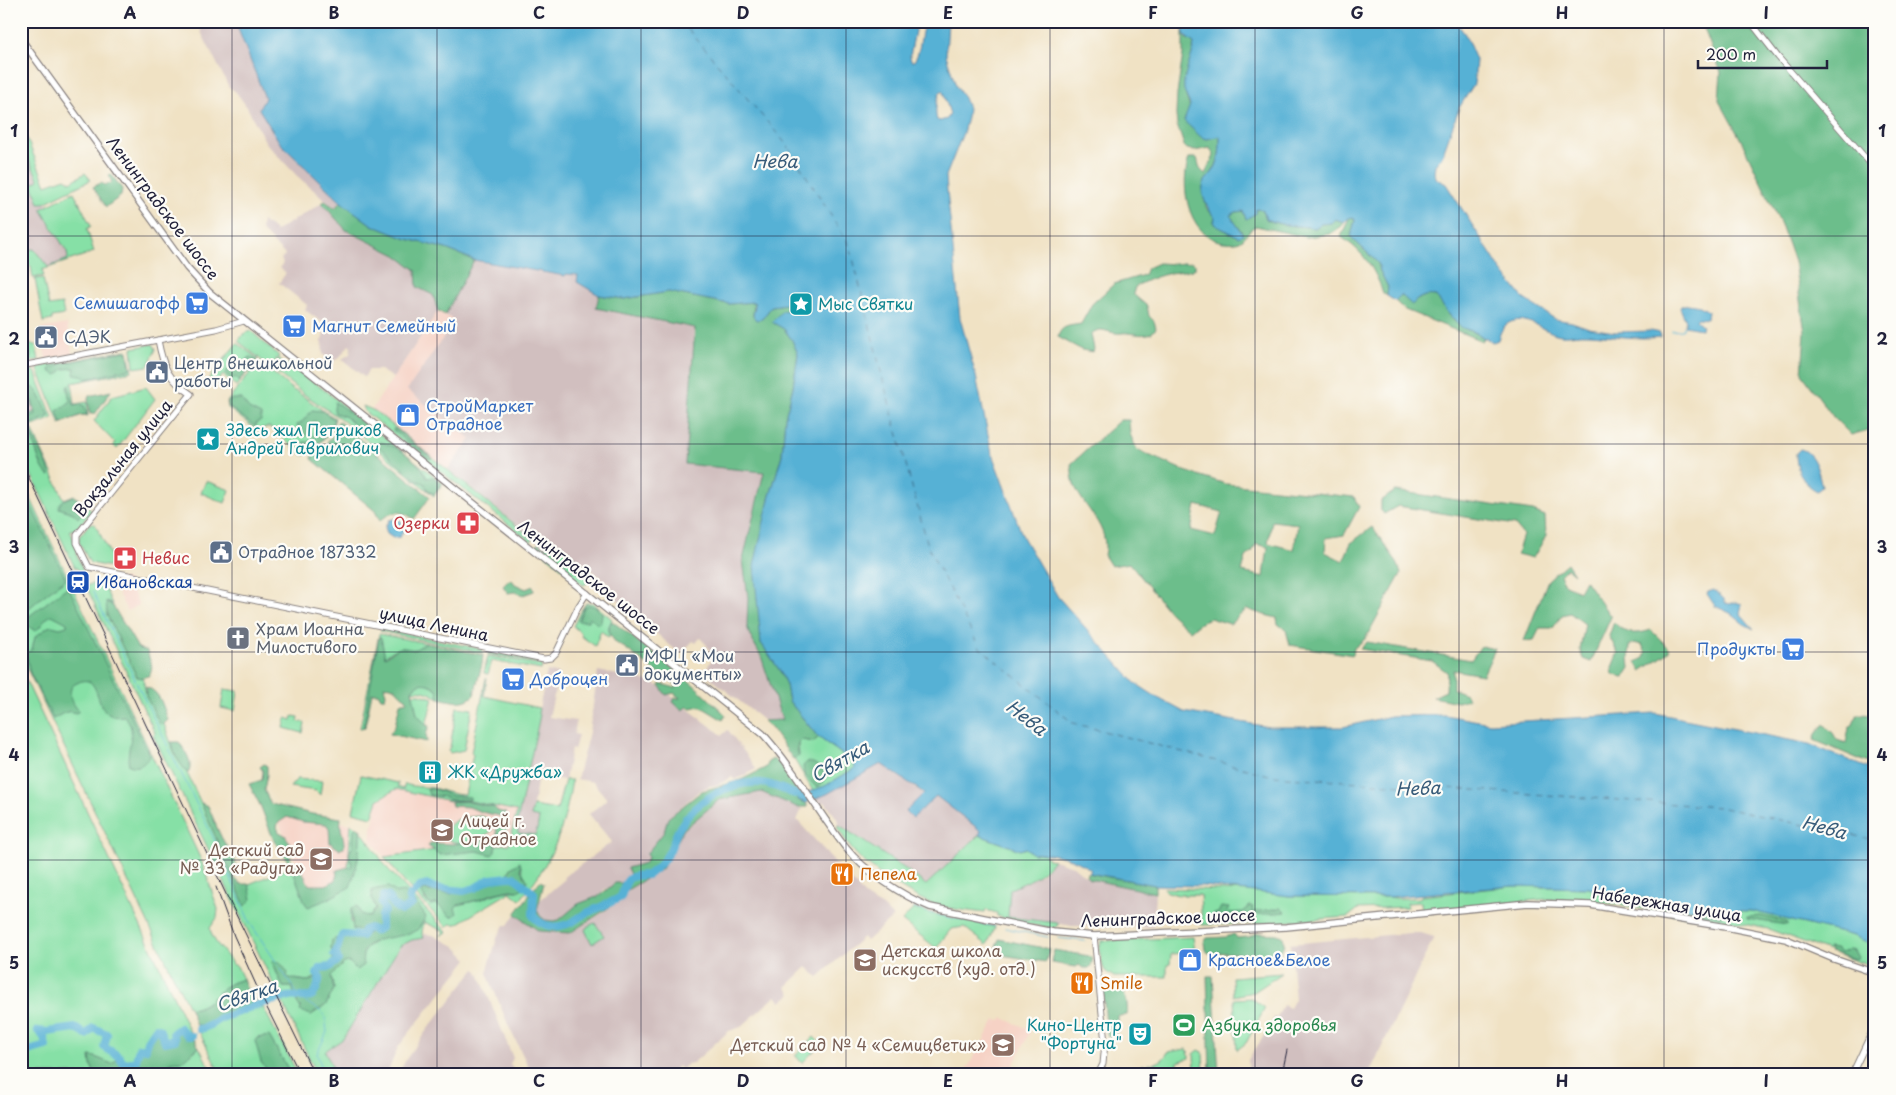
<svg xmlns="http://www.w3.org/2000/svg" width="1896" height="1095" viewBox="0 0 1896 1095" font-family="'Playpen Sans',sans-serif">
<style>
.built{fill:#f6d2c5}
.industrial{fill:#d1bfbf}
.green{fill:#86e0a6;stroke:#548170;fill-rule:evenodd}
.forest{fill:#6cbe8b;stroke:#477063;fill-rule:evenodd}
.water{fill:#57b1d5;stroke:#3c6a88;fill-rule:evenodd}
.lines{fill:none;stroke-linecap:round;stroke-linejoin:round}
.stream{stroke:#57b1d5;stroke-width:1}
.river{stroke:#57b1d5;stroke-width:8}
.ferry{stroke:#375b79;stroke-width:1;stroke-dasharray:6 5;stroke-linecap:butt}
.secondary-casing{stroke:#898280;stroke-width:7}
.primary-casing{stroke:#898280;stroke-width:8}
.secondary{stroke:#fff;stroke-width:5}
.primary{stroke:#fff;stroke-width:5.5}
.rail{stroke:#22223b;stroke-width:1}
.grid{fill:none;stroke:#22223b;stroke-width:1;stroke-opacity:0.55}
.labels{text-anchor:middle;stroke-width:4.5;stroke-linejoin:round;paint-order:stroke}
.street-label{font-size:16px;fill:#22223b;stroke:#fdfcf7}
.shop-label{font-size:16px;fill:#366cbe;stroke:#fdfcf7;text-anchor:start}
.culture-label{font-size:16px;fill:#0d838f;stroke:#fdfcf7;text-anchor:start}
.service-label{font-size:16px;fill:#4e5e75;stroke:#fdfcf7;text-anchor:start}
.health-label{font-size:16px;fill:#be3a42;stroke:#fdfcf7;text-anchor:end}
.transit-label{font-size:16px;fill:#164399;stroke:#fdfcf7;text-anchor:start}
.worship-label{font-size:16px;fill:#5b616d;stroke:#fdfcf7;text-anchor:start}
.education-label{font-size:16px;fill:#785e54;stroke:#fdfcf7;text-anchor:start}
.food-label{font-size:16px;fill:#c56008;stroke:#fdfcf7;text-anchor:start}
.leisure-label{font-size:16px;fill:#27864d;stroke:#fdfcf7;text-anchor:start}
.water-label{font-size:18px;font-style:italic;fill:#375b79;stroke:#fdfcf7}
.neatline{fill:none;stroke:#22223b;stroke-width:2}
.grid-label{font-size:16px;text-anchor:middle;font-weight:bold;fill:#22223b}
</style>
<rect width="100%" height="100%" fill="#fdfcf7"/>
<filter id="ink" filterUnits="userSpaceOnUse"><feTurbulence type="fractalNoise" baseFrequency=".02" numOctaves="2"/><feDisplacementMap in="SourceGraphic" scale="10" xChannelSelector="R" yChannelSelector="G"/><feConvolveMatrix kernelMatrix="1 2 1 2 8 2 1 2 1" color-interpolation-filters="sRGB"/></filter>
<filter id="wash" filterUnits="userSpaceOnUse"><feTurbulence type="fractalNoise" baseFrequency=".0096" numOctaves="4" result="noise"/><feDisplacementMap in="SourceGraphic" scale="20" xChannelSelector="R" yChannelSelector="G"/><feGaussianBlur stdDeviation="1.12" result="paint"/><feColorMatrix in="noise" values="0 0 0 0 0 0 0 0 0 0 0 0 0 0 0 0 0 1.4 0 .05"/><feComposite in="paint" operator="in"/></filter>
<g filter="url(#wash)">
<rect width="100%" height="100%" fill="#f0e2c4"/>
<!-- built -->
<g class="built">
<polygon points="438,311 455,321 408,390 471,439 448,469 372,409"/>
<polygon points="67,324 72,354 46,359 40,329"/>
<polygon points="115,578 127,579 139,605 127,611 111,579"/>
<polygon points="396,789 450,801 465,800 517,811 509,844 436,850 384,857 370,838 378,800"/>
<polygon points="274,811 351,824 348,867 341,882 311,898"/>
<polygon points="1003,1018 1031,1030 1009,1074 964,1074 995,1020 1001,1021"/>
</g>
<!-- industrial -->
<g class="industrial">
<polygon points="198,21 235,21 265,98 280,143 341,202 335,208 298,177 266,143 247,107 236,92 229,87 202,34"/>
<polygon points="21,144 39,180 44,203 47,203 48,206 42,209 67,252 69,259 48,267 34,249 21,250"/>
<polygon points="322,203 346,230 396,255 416,270 417,278 433,295 437,303 438,311 393,378 380,370 369,370 364,377 342,359 350,354 351,347 349,345 339,358 332,362 323,354 322,341 326,325 305,310 307,305 279,283 286,273 280,268 283,263 281,259 285,255 261,230 262,221 276,231"/>
<polygon points="474,260 565,276 566,274 578,275 577,282 599,295 597,308 695,328 685,463 764,472 743,560 748,598 747,626 750,636 761,655 782,720 763,720 708,676 711,672 707,668 713,657 706,644 700,638 696,643 693,641 680,654 617,599 613,595 611,586 578,559 559,553 550,545 545,548 448,469 471,439 407,390 455,321 445,315"/>
<polygon points="21,374 35,412 21,417"/>
<polygon points="547,671 559,674 549,717 576,721 574,734 578,735 574,750 571,749 565,780 538,777 531,816 539,818 536,835 530,835 518,833 516,828 540,715 538,714"/>
<polygon points="598,671 653,682 722,735 728,730 751,761 756,769 735,780 732,777 717,785 709,786 699,791 668,818 664,832 647,853 648,858 645,864 630,874 623,883 605,889 599,896 589,900 559,920 553,921 545,920 540,916 537,910 539,901 565,879 564,877 612,842 589,814 607,799 593,782 577,779 589,732"/>
<polygon points="881,764 924,794 913,818 936,796 982,832 926,885 907,870 839,825 837,818 825,802 820,803 817,798 827,794"/>
<polygon points="761,792 802,809 797,820 867,898 883,907 893,917 866,941 863,937 818,977 807,967 786,987 791,994 781,1002 776,996 741,1027 729,1031 693,1063 687,1064 681,1069 678,1066 670,1074 532,1074 509,1027 487,973 497,938 504,925 508,925 515,914 539,931 571,933 622,900 627,890 662,869 684,829 719,800"/>
<polygon points="1054,860 1073,866 1089,879 1155,893 1153,927 1074,926 1008,917 1010,889 1029,881 1043,873"/>
<polygon points="1410,933 1421,933 1434,937 1369,1074 1249,1074 1248,1060 1271,1025 1274,1017 1277,1018 1283,1005 1290,1008 1295,999 1290,944"/>
<polygon points="424,934 433,935 455,946 468,959 398,1047 387,1074 336,1074 325,1051 343,1039 400,946 412,940 424,938"/>
<polygon points="475,969 478,971 513,1058 510,1064 516,1074 398,1074 407,1058 427,1030"/>
</g>
<!-- green -->
<g class="green">
<polygon points="21,97 28,107 22,127 46,185 65,178 71,182 85,173 91,180 44,203 39,203 32,184 39,180 21,144"/>
<polygon points="74,192 91,226 87,229 94,252 42,270 44,276 33,278 31,266 21,261 21,250 34,249 48,267 68,259 67,252 41,209"/>
<polygon points="43,278 49,306 62,304 64,315 52,317 52,320 43,322 35,279"/>
<polygon points="251,331 279,356 270,367 238,341 245,333"/>
<polygon points="21,341 26,344 36,345 39,360 28,362 27,358 31,357 28,347 21,348"/>
<polygon points="237,343 258,359 236,386 223,375 214,386 207,381"/>
<polygon points="153,344 156,349 148,366 134,368 132,348"/>
<polygon points="126,350 128,351 132,371 72,383 75,404 87,402 88,416 82,415 60,424 38,370 39,367"/>
<polygon points="279,358 284,365 291,364 443,483 434,496 341,419 305,395 272,369"/>
<polygon points="259,361 294,391 296,391 325,412 335,418 331,433 304,456 270,427 262,428 258,431 228,408 227,402"/>
<polygon points="30,370 35,371 53,418 31,427 64,499 74,495 92,511 75,530 70,530 78,551 76,553 83,571 80,573 77,568 75,568 21,453 21,417 35,412 21,374 21,371"/>
<polygon points="146,387 155,399 117,449 113,445 115,443 94,421 112,396"/>
<polygon points="363,406 375,411 533,539 531,542 365,412"/>
<path d="M21 478 201 860 218 909 217 918 210 928C212 943 226 951 232 964L237 966 243 979C238 981 232 982 228 985 215 994 207 1008 190 1009L178 986 21 656Z"/>
<polygon points="206,481 230,490 225,503 201,493"/>
<polygon points="90,523 95,524 113,560 110,567 90,563 79,542 79,537"/>
<polygon points="539,543 545,548 550,545 559,553 564,549 583,564 582,566 593,576 586,584 583,585 536,547"/>
<path d="M102 580 99 583 102 588H105L113 606 108 601 107 615 137 677 143 678 146 696 159 722 161 725 164 724 176 757 187 773 201 803 242 899 249 890V884L296 865 311 898 341 882 348 867 351 824 360 829 388 869 447 932 441 936 444 931 424 922 422 932 424 938 412 940 400 946 343 1039 325 1051 336 1074H317L153 735 155 733 86 586ZM404 892 415 901 425 917 421 925 399 935 381 938 365 948 358 970 349 962 344 963 331 976 334 989 326 1005 311 1015 298 1005 292 987H283L272 962 289 978 308 981 317 977V968L329 964 333 960 331 947 333 940C348 933 359 945 373 929L360 930 351 923V908L367 918 370 917 376 908 372 899Z"/>
<polygon points="586,603 593,603 612,619 609,626 609,638 601,631 595,646 581,636 582,634 573,626 580,612"/>
<polygon points="382,628 481,649 483,653 380,631"/>
<polygon points="379,634 426,643 418,649 394,650 384,657 381,638 363,728 360,728"/>
<polygon points="491,652 542,661 542,663 487,654"/>
<polygon points="488,656 542,665 541,670 492,661 488,674 484,673"/>
<polygon points="21,670 192,1036 188,1036 185,1034 175,1040 165,1042 159,1030 147,1041 146,1049 139,1049 136,1061 123,1064 120,1057 112,1064 95,1057 91,1065 95,1074 21,1074"/>
<path d="M486 678H487L484 696 539 708 538 714 540 715 516 828 518 829V833L536 835 539 818 531 816 533 806 557 810 565 780H572C564 831 553 860 520 900L510 892 457 924H450L447 927 404 882 384 857 436 850 509 844 517 811 465 800 450 801 396 789 378 800 372 817 353 812 361 775 398 783V787L403 789 405 784C416 788 427 786 437 789 447 792 455 795 465 795L473 754 471 753ZM520 863 524 876 526 877 518 891C505 890 494 894 482 899 474 901 466 903 458 905L455 907 451 917 437 904 430 905 424 899 426 890 452 894 462 892 478 889 492 881 505 880 511 868Z"/>
<path d="M421 683C431 683 439 687 439 698 430 693 422 689 412 691L414 687Z"/>
<polygon points="224,689 238,691 235,711 221,708"/>
<polygon points="411,694 420,694 433,698 426,725 417,714"/>
<polygon points="457,707 472,709 464,750 450,753 448,750 450,747"/>
<polygon points="293,716 299,717 298,721 305,723 303,733 284,728 286,718 292,720"/>
<polygon points="818,737 853,762 855,768 825,786 813,791 794,759 799,756 798,743 802,740 814,742"/>
<polygon points="297,779 322,781 320,795 316,791 290,787"/>
<path d="M480 816C488 817 492 821 492 830 488 837 459 846 451 841 447 839 447 835 446 831 453 817 466 817 480 816Z"/>
<path d="M839 825 907 870 926 885 979 835 1020 850 1026 848 1033 854 1044 853 1048 859 1054 860C1041 876 1030 881 1010 889L1008 917 1058 923V925L1054 928 1025 924 997 916V913L986 910 985 913C968 911 951 909 935 905 916 899 871 870 857 855 849 847 843 836 837 827Z"/>
<path d="M1513 886 1589 888 1600 893 1645 898 1690 909 1752 911 1854 936 1875 946V968L1768 929 1729 921 1684 916 1616 904 1548 899 1422 911 1421 902 1407 903V907L1358 909 1348 917 1268 923 1202 925 1200 895H1178L1165 891 1164 888 1250 891 1289 896 1389 897C1397 899 1411 898 1420 898L1421 896Z"/>
<polygon points="913,909 995,927 987,945 964,927 951,929 936,948 902,921"/>
<polygon points="595,923 604,936 592,944 585,930 588,926"/>
<polygon points="1193,937 1195,952 1171,954 1170,964 1167,965 1167,977 1114,977 1105,971 1103,967 1099,949 1101,941"/>
<polygon points="1282,973 1254,992 1233,996 1232,977"/>
<polygon points="1251,998 1265,1008 1246,1043 1237,1050 1234,999"/>
<polygon points="253,1004 256,1009 263,1007 298,1074 291,1074 269,1036 261,1062 270,1074 220,1074 196,1025 206,1025 221,1015"/>
<polygon points="814,1037 821,1044 802,1063 795,1055"/>
<polygon points="199,1047 213,1074 162,1074 170,1062 189,1056"/>
<path d="M1186 1049 1188 1050 1189 1058 1178 1062V1074H1143L1142 1065C1153 1064 1163 1063 1168 1052Z"/>
<polygon points="1199,1050 1203,1052 1203,1054 1204,1074 1195,1074 1194,1054"/>
</g>
<!-- forest -->
<g class="forest">
<polygon points="1701,21 1875,21 1875,428 1851,435 1834,418 1802,374 1805,332 1794,262 1782,227 1741,140 1719,100 1721,72"/>
<path d="M1183 31 1185 38 1194 42C1193 55 1188 65 1185 77 1180 97 1198 121 1207 139L1220 136C1220 156 1219 166 1205 181L1206 207 1215 218 1214 222 1217 226 1239 237 1243 233 1229 215 1236 212 1243 211 1246 219 1256 209 1263 210 1266 219C1283 227 1297 225 1315 228L1321 224 1331 223 1335 219 1344 222 1342 226 1330 234 1306 237 1256 226C1246 230 1247 240 1236 242 1191 248 1178 191 1189 158H1197L1200 169 1205 174 1214 156 1210 148 1194 151 1185 148 1177 125 1176 115 1177 94 1183 54Z"/>
<polygon points="111,174 122,189 121,196 106,207 93,187 101,183 105,185 112,183 109,175"/>
<polygon points="325,201 335,208 341,202 372,225 404,238 446,249 474,260 445,315 438,311 433,295 417,287 416,270 396,255 346,230 322,203"/>
<path d="M1353 217 1355 220 1351 237 1378 263 1380 271 1388 287 1387 296 1383 293C1375 269 1363 251 1341 237L1349 218Z"/>
<path d="M1192 262 1195 264V268L1192 270C1171 272 1153 276 1135 287L1133 294 1147 306 1149 316 1154 321 1156 328 1152 333C1141 336 1138 334 1128 333 1124 332 1120 334 1116 333 1105 332 1101 326 1091 334L1094 349 1093 352 1082 350 1058 337C1061 325 1070 326 1081 324L1092 304 1114 284 1144 275 1147 268 1158 263 1175 264Z"/>
<polygon points="669,292 729,304 754,302 753,316 762,319 772,306 806,301 804,307 795,307 784,329 792,340 798,354 793,387 785,418 782,455 769,499 761,643 780,671 786,685 789,701 818,737 814,742 802,740 798,743 797,749 799,756 793,759 771,728 763,721 782,720 761,656 750,636 747,626 748,598 743,560 764,472 685,464 695,328 596,308 599,295 624,299"/>
<path d="M1400 295 1405 298 1415 301 1426 295 1437 296C1443 306 1449 318 1459 325 1466 331 1476 332 1484 338L1482 341 1405 310 1395 301Z"/>
<polygon points="125,351 128,353 130,369 121,371 117,370 117,372 86,379 81,375 74,374 75,368 64,369 57,375 50,371 51,368 64,363"/>
<polygon points="250,357 256,360 239,381 235,377 233,379 225,374 230,367 237,363 243,364 245,361"/>
<path d="M27 383 30 384 38 392 50 416 32 424 30 428C33 438 51 468 50 476 40 471 36 447 31 437 28 429 25 429 24 419L36 414Z"/>
<polygon points="69,385 74,405 84,405 87,415 82,415 61,423 57,411 70,402 67,386"/>
<polygon points="111,391 95,414 90,414 88,399 89,396"/>
<polygon points="233,399 241,399 249,409 261,415 261,421 256,423 256,427 229,407 228,402"/>
<polygon points="335,402 366,424 366,430 363,433 361,432 346,417 335,413 334,409"/>
<path d="M312 410 322 411 334 419C331 431 317 452 303 446V442H309L314 435 316 423 315 421C308 422 308 431 306 436L300 435 297 425 302 422Z"/>
<path d="M1120 420H1129L1130 434 1137 450 1185 471 1226 484 1354 497 1359 507 1344 535 1326 538 1325 552 1343 561 1351 543 1372 527 1397 562 1401 574 1365 639 1354 648 1353 655 1290 645 1286 630 1278 624 1277 618 1261 614 1247 609 1230 624 1210 618 1200 623 1190 631 1170 613 1130 563 1111 566 1104 555C1111 527 1083 508 1074 484 1072 478 1072 471 1071 464ZM1196 505 1222 512 1215 536 1191 530ZM1272 521 1298 524 1294 550 1268 543ZM1256 544 1268 547 1264 577 1242 572 1246 557 1252 552Z"/>
<path d="M338 421 430 497 414 519C402 510 392 510 380 521L375 511 312 459 313 454C318 451 327 446 333 448 336 450 338 451 341 451L337 447 328 445 327 442 334 434Z"/>
<polygon points="393,429 396,429 432,458 429,459 426,457 394,431"/>
<path d="M380 442C397 445 421 462 427 478L433 477 441 484 434 494 428 490 424 483 418 481 380 448 378 445Z"/>
<path d="M21 485 66 579C50 590 35 602 21 616Z"/>
<polygon points="1395,491 1533,511 1545,516 1546,536 1533,558 1517,554 1523,535 1515,525 1398,506 1384,514 1381,510 1381,501"/>
<path d="M73 496C82 501 87 510 78 518L73 513 59 508C59 500 67 499 73 496Z"/>
<polygon points="1567,563 1574,574 1567,568 1560,575 1565,585 1579,591 1585,580 1611,617 1591,662 1583,659 1580,650 1585,624 1570,613 1562,615 1553,628 1540,628 1534,640 1524,641 1548,580"/>
<polygon points="509,580 512,580 515,584 526,589 533,586 534,591 523,595 515,592 508,593 503,586"/>
<path d="M66 588 70 590 150 756C144 764 139 769 129 765 125 749 139 728 124 716 89 724 106 666 75 684 66 689 71 706 79 711L76 713C67 709 61 715 53 719L30 673 26 654 32 649 35 637 48 627 52 626 60 628 67 626V623L52 615C44 618 42 627 35 631L24 623V620Z"/>
<polygon points="106,601 113,606 138,648 147,651 152,667 150,675 143,678 137,677 107,615"/>
<polygon points="589,605 596,607 602,613 601,622 598,625 590,617 588,621 578,621 584,607"/>
<polygon points="612,621 694,685 726,715 723,720 700,706 692,708 687,707 682,710 673,702 675,698 680,698 674,693 666,695 659,685 661,684 676,688 677,685 655,671 625,648 616,643 610,635 609,626"/>
<path d="M1614 622C1625 635 1636 635 1651 630L1670 649 1665 655 1641 671 1636 662 1644 658 1646 653 1642 645 1634 643 1630 645 1629 658 1630 668 1624 677 1613 675 1612 667 1618 653 1609 636Z"/>
<path d="M379 637 381 638 385 657C400 649 395 645 414 650L426 643 483 655 482 664 474 695C464 705 451 701 439 698L437 689C429 682 418 681 412 690L417 714 426 725 429 726 426 735 427 742 390 734 395 726 400 703 407 701 406 698C397 694 396 683 384 686L386 694 385 698H381L378 693H372L365 727 363 728Z"/>
<polygon points="1367,642 1471,660 1481,646 1495,649 1483,675 1453,670 1453,689 1466,694 1468,699 1458,702 1433,697 1446,691 1447,672 1432,661 1360,649"/>
<path d="M146 687C160 691 163 706 168 720L164 724 161 725 159 722 146 696Z"/>
<polygon points="1858,714 1875,715 1875,766 1814,740 1816,734 1824,724 1833,733 1837,740 1846,743 1849,728 1852,726"/>
<path d="M171 742H179C185 751 193 761 189 772L187 773 176 757Z"/>
<polygon points="773,759 781,765 800,795 798,800 806,803 808,807 797,807 761,792 719,800 684,829 662,869 627,890 622,899 570,933 539,931 515,914 540,881 544,883 537,910 540,916 545,920 553,921 559,920 578,904 599,896 615,883 623,883 630,874 627,868 645,863 648,858 647,853 664,832 668,818 702,791 741,780 767,767 768,762"/>
<path d="M807 762C822 762 834 782 816 787L804 774 803 766Z"/>
<path d="M264 764 267 766V775L264 790 271 804 312 814 341 818C339 830 345 836 344 848L339 849 330 843 329 828 326 824 303 822 287 817 278 823 277 827 279 832 285 835 292 846C290 856 287 862 300 866L309 885H326L336 880 337 870 352 866 349 853 353 846 354 829 357 827 360 829C361 848 357 869 350 887L326 900 308 907 305 903 293 871 281 849 274 841 261 807 249 784 262 780 263 771 260 767Z"/>
<polygon points="427,789 435,789 452,796 470,797 470,800 451,800 445,797 429,795"/>
<path d="M465 801 494 807 498 811 506 813 509 825 504 836 497 835C495 827 497 826 501 820V816L481 812 469 807 452 806 451 802Z"/>
<path d="M201 803 208 806C216 823 220 841 234 855L236 866 233 872 235 879 241 884H249L252 899 245 906Z"/>
<polygon points="482,839 496,843 495,852 492,855 477,851 440,855 428,846 430,843 454,844"/>
<polygon points="520,862 521,870 527,880 526,886 518,891 510,890 492,894 481,899 458,905 455,908 457,914 451,917 437,904 430,905 421,893 422,890 451,894 461,892 478,889 493,881 505,880 511,868"/>
<polygon points="1087,873 1155,885 1155,893 1089,879 1086,876"/>
<path d="M388 887 397 893 404 892 415 901 426 917C422 921 421 927 417 930 399 942 357 931 363 966L357 970 349 962 344 963 331 976 334 989 326 1005 311 1015 300 1011 301 1008 298 1005 292 987H283L272 961 280 962 288 973 287 976 289 978C296 979 313 985 317 976 317 974 317 971 317 968L329 964 333 960 331 947 332 940C348 933 359 945 372 930H353L351 908 357 906 361 914 370 917 376 908 372 899V890Z"/>
<polygon points="1250,906 1253,907 1252,912 1281,908 1285,912 1233,917 1215,916 1213,914 1218,913 1221,907 1229,908 1227,911 1229,913 1242,912"/>
<path d="M1691 912 1721 914V917C1713 921 1697 919 1688 914Z"/>
<polygon points="1761,916 1787,922 1787,925 1747,919 1747,917"/>
<path d="M1257 933 1277 934 1283 936 1284 944 1279 955H1256L1249 953 1247 955C1240 952 1217 953 1209 953L1205 950 1204 942 1207 938 1226 937 1234 934 1237 938 1249 937Z"/>
<polygon points="999,939 1049,949 1046,962 1002,955 995,950"/>
<polygon points="1828,948 1835,949 1841,953 1849,949 1854,950 1858,958 1855,959 1830,952"/>
<polygon points="1054,950 1089,956 1092,959 1092,964 1089,968 1083,968 1079,965 1076,967 1052,963"/>
<polygon points="1207,976 1213,976 1219,1074 1210,1074"/>
<path d="M243 979 253 1004 221 1015 206 1025H196L190 1009C207 1008 215 994 228 985 232 982 238 981 243 979Z"/>
<path d="M1113 989C1127 990 1128 1003 1127 1015L1118 1016V1031L1111 1038 1108 1037 1107 1034 1103 992 1105 990Z"/>
<polygon points="156,1028 159,1029 166,1042 175,1040 173,1033 180,1028 188,1036 192,1036 199,1047 182,1061 170,1062 162,1074 95,1074 91,1065 90,1056 95,1057 112,1064 120,1057 123,1064 136,1061 139,1048 146,1049 147,1041"/>
<polygon points="269,1036 291,1074 270,1074 261,1062 255,1041 257,1038"/>
</g>
<!-- water -->
<g class="water">
<path d="M235 21H876L875 27 878 30 882 27 883 21H917L910 56 911 61H914C922 50 919 33 926 21H948L946 55 956 86 964 98 968 108 967 118 963 133 946 176 947 190 960 318 976 376 992 454 1023 537 1058 597 1135 683 1158 698 1184 712 1269 727H1343L1391 716 1445 715 1490 723 1655 713 1809 744 1875 771V946L1854 936 1752 911 1690 909 1645 898 1600 893 1589 888 1513 886 1391 897 1289 896 1204 886 1155 885 1089 873 1091 870C1077 858 1051 852 1033 854L1026 848 1020 850 979 835 981 831 936 796 913 818 906 811 924 793 881 764 827 794 806 803 798 800 800 795 825 786 855 768 853 762 818 737 789 701 786 685 780 671 761 643 754 566 769 499 782 455 785 418 793 387 798 354 792 340 784 329 772 322 782 311 804 307 806 301 772 306 762 319 756 320 753 316 755 305 754 302 729 304 669 292 624 299 599 295 577 282 578 275 566 274 565 276 474 260 446 249 404 238 372 225 341 202 280 143 259 109 265 98ZM941 91 943 92 950 114 947 119 940 121 937 120C934 111 937 98 941 91Z"/>
<path d="M1184 21H1455L1465 34 1476 60 1474 84 1459 108 1442 156 1435 165 1434 173 1437 179 1446 184 1501 270 1524 299 1555 319 1572 322 1589 328 1615 332 1651 331 1660 333 1661 337C1637 340 1613 335 1588 334 1579 333 1570 336 1561 335 1546 333 1529 317 1514 321 1504 323 1500 332 1498 340L1493 342 1484 338 1477 333 1460 327 1447 312 1436 296C1426 295 1419 296 1412 305L1401 295 1395 301 1387 296 1388 287 1380 271 1378 263 1351 237 1355 220 1353 217 1349 218 1344 222 1335 219 1331 223 1321 224 1315 228C1297 225 1283 227 1266 219L1263 210 1256 209 1255 214 1246 219 1243 211 1236 212 1230 215 1243 234 1239 237 1217 226 1214 222 1215 218C1208 209 1198 193 1205 181 1208 176 1213 173 1215 168 1220 158 1220 147 1220 136L1207 139 1201 137 1184 121 1190 105C1188 100 1185 94 1184 90 1182 74 1193 59 1194 43 1184 37 1182 33 1184 21Z"/>
<polygon points="1688,304 1700,306 1708,311 1707,319 1698,318 1696,320 1703,326 1701,329 1684,326 1686,321 1680,308 1681,306"/>
<path d="M1800 449C1815 452 1819 474 1822 487L1817 491C1802 483 1796 470 1796 453Z"/>
<polygon points="397,518 403,523 404,530 400,537 393,538 387,534 385,527 389,520"/>
<polygon points="1714,590 1724,599 1725,603 1730,604 1735,602 1742,604 1740,613 1754,629 1744,624 1730,613 1715,606 1707,594 1708,592"/>
</g>
<g class="lines">
<!-- stream -->
<g class="stream">
<polyline points="1672,331 1682,330 1684,326"/>
<polyline points="93,592 139,688 213,837 250,923 301,999 322,1012 325,1017 327,1032 317,1054 324,1074"/>
<polyline points="914,908 932,914 995,926"/>
<polyline points="1005,928 1048,937"/>
<polyline points="1058,938 1085,941"/>
</g>
<!-- river -->
<g class="river">
<path d="M199 1029C209 1028 215 1020 224 1017 236 1013 248 1008 260 1004 269 1001 278 1000 287 997 296 995 307 1000 313 995 318 990 318 983 320 977L317 974 320 968 330 967 338 960 337 956 334 954C340 949 337 941 343 935L362 936 364 930 370 928 375 931 381 928V916L385 910 382 904 384 896H388L394 906 401 911 412 904 409 897 420 887 428 885 435 888 464 891 475 888 490 879 509 877H514L534 893 533 916C543 928 558 929 572 922 578 919 583 914 589 912 600 907 611 903 621 897 627 878 627 875 648 875 656 869 664 862 669 852 673 844 675 835 680 827 695 801 729 780 761 783 777 784 792 796 808 797"/>
<polyline points="21,1053 46,1046 44,1037 38,1031 47,1032 75,1028 86,1035 93,1028 107,1034 104,1047 120,1057 123,1064 136,1061 139,1048 146,1049 147,1041 156,1028 159,1029 165,1042 175,1040 173,1033 180,1028 188,1036 192,1036"/>
</g>
<!-- ferry -->
<polyline class="ferry" points="681,21 787,145 850,246 883,380 929,549 979,647 1073,723 1273,776 1719,807 1875,840"/>
</g>
</g>
<g filter="url(#ink)">
<g class="lines">
<!-- secondary casing -->
<g class="secondary-casing">
<g id="secondary">
<polyline points="1750,21 1778,57 1875,169"/>
<path d="M158 340C163 367 168 379 191 394L77 535V543L89 567 544 659 551 658 556 653 578 607 587 593"/>
<polyline points="21,366 216,329 244,321"/>
<polyline points="1094,936 1105,1043 1103,1064 1098,1074"/>
<polyline points="1852,1074 1875,1025"/>
</g>
</g>
<!-- primary casing -->
<g class="primary-casing">
<path id="primary" d="M21 39 187 268 210 293 763 734C795 769 817 811 846 848 864 871 903 896 930 907L1053 932 1094 936 1286 927 1528 903 1590 905 1726 927 1786 939 1834 959 1875 973"/>
</g>
<!-- secondary -->
<use href="#secondary" class="secondary"/>
<!-- primary -->
<use href="#primary" class="primary"/>
<!-- rail -->
<g class="rail">
<polyline points="21,461 224,890 314,1074"/>
<polyline points="216,887 234,936 262,998 300,1074"/>
<polyline points="1282,1074 1287,1050"/>
</g>
</g>
</g>
<!-- grid -->
<path class="grid" d="M232 21V1074M437 21V1074M641 21V1074M846 21V1074M1050 21V1074M1255 21V1074M1459 21V1074M1664 21V1074M21 236H1875M21 444H1875M21 652H1875M21 860H1875"/>
<!-- icons -->
<defs>
<g id="supermarket-square" transform="scale(1.25)"><rect x="-9" y="-9" width="18" height="18" rx="4" fill="#3f7fe0" stroke="#fdfcf7"/><path d="M-6-5.5h2.5l.6 2H6L4.5 2H-2.5L-4.4-4H-6ZM-1.5 3.2a1.3 1.3 0 1 0 .1 0ZM3 3.2a1.3 1.3 0 1 0 .1 0Z" fill="#fff"/></g>
<g id="sight-square" transform="scale(1.25)"><rect x="-9" y="-9" width="18" height="18" rx="4" fill="#0f9aa8" stroke="#fdfcf7"/><path d="M0-6L1.8-2.2L6-1.7L2.9 1.2L3.7 5.4L0 3.3L-3.7 5.4L-2.9 1.2L-6-1.7L-1.8-2.2Z" fill="#fff"/></g>
<g id="civic-square" transform="scale(1.25)"><rect x="-9" y="-9" width="18" height="18" rx="4" fill="#5c6f8a" stroke="#fdfcf7"/><path d="M-.6-6.5H3V-4.5H.6V-3L4-1V1h2V6H-6V1h2V-1L-.6-3ZM-1.2 2.5V6h2.4V2.5Z" fill="#fff"/></g>
<g id="shop-square" transform="scale(1.25)"><rect x="-9" y="-9" width="18" height="18" rx="4" fill="#3f7fe0" stroke="#fdfcf7"/><path d="M-5-2.5h2.3a2.7 3.5 0 0 1 5.4 0H5L5.5 6h-11ZM-1.5-2.5h3a1.5 2.3 0 0 0-3 0Z" fill="#fff"/></g>
<g id="pharmacy-square" transform="scale(1.25)"><rect x="-9" y="-9" width="18" height="18" rx="4" fill="#e0444e" stroke="#fdfcf7"/><path d="M-2-6h4v4h4v4h-4v4h-4v-4h-4v-4h4Z" fill="#fff"/></g>
<g id="station-square" transform="scale(1.25)"><rect x="-9" y="-9" width="18" height="18" rx="4" fill="#1a4fb4" stroke="#fdfcf7"/><path d="M-3-6H3Q5-6 5-4V2Q5 4 3 4L4.5 6H3L1.5 4h-3L-3 6H-4.5L-3 4Q-5 4-5 2V-4Q-5-6-3-6ZM-3.5-4v3h7v-3ZM-3.5 1v1.5H-2V1ZM2 1v1.5H3.5V1Z" fill="#fff"/></g>
<g id="church-square" transform="scale(1.25)"><rect x="-9" y="-9" width="18" height="18" rx="4" fill="#6b7280" stroke="#fdfcf7"/><path d="M-1.2-6h2.4v3.5h3.3v2.4h-3.3V6h-2.4V-.1h-3.3v-2.4h3.3Z" fill="#fff"/></g>
<g id="building-square" transform="scale(1.25)"><rect x="-9" y="-9" width="18" height="18" rx="4" fill="#0f9aa8" stroke="#fdfcf7"/><path d="M-4-6H4V6H1V3H-1V6H-4ZM-2.5-4.3h1.7v1.8h-1.7ZM.8-4.3h1.7v1.8H.8ZM-2.5-1h1.7V.8h-1.7ZM.8-1h1.7V.8H.8Z" fill="#fff"/></g>
<g id="school-square" transform="scale(1.25)"><rect x="-9" y="-9" width="18" height="18" rx="4" fill="#8d6e63" stroke="#fdfcf7"/><path d="M0-5L7-2L0 1L-7-2ZM-4 1L0 2.5L4 1V4Q0 6-4 4Z" fill="#fff"/></g>
<g id="restaurant-square" transform="scale(1.25)"><rect x="-9" y="-9" width="18" height="18" rx="4" fill="#e8710a" stroke="#fdfcf7"/><path d="M-5-6h1v4h1v-4h1v4h1v-4h1v5L-1.5 .5V6h-2V.5L-5-1ZM5-6V6H3V1.5H1.5Q1.5-4 5-6Z" fill="#fff"/></g>
<g id="stadium-square" transform="scale(1.25)"><rect x="-9" y="-9" width="18" height="18" rx="4" fill="#2e9e5b" stroke="#fdfcf7"/><path d="M0-5a6.5 5 0 1 0 0 10a6.5 5 0 1 0 0-10ZM-3.5-1.8h7v3.6h-7Z" fill="#fff"/></g>
<g id="theatre-square" transform="scale(1.25)"><rect x="-9" y="-9" width="18" height="18" rx="4" fill="#0f9aa8" stroke="#fdfcf7"/><path d="M-5-5.5Q0-4 5-5.5V0Q5 5 0 6Q-5 5-5 0ZM-3.3-2.5H-1v1.5H-3.3ZM1-2.5H3.3v1.5H1ZM-2.8 1Q0 5.5 2.8 1Z" fill="#fff"/></g>
</defs>
<g fill-rule="evenodd">
<use href="#supermarket-square" x="197" y="303"/>
<use href="#sight-square" x="801" y="304"/>
<use href="#supermarket-square" x="294" y="326"/>
<use href="#civic-square" x="46" y="337"/>
<use href="#civic-square" x="157" y="372"/>
<use href="#shop-square" x="408" y="415"/>
<use href="#sight-square" x="208" y="439"/>
<use href="#pharmacy-square" x="468" y="523"/>
<use href="#civic-square" x="221" y="552"/>
<use href="#pharmacy-square" x="125" y="558"/>
<use href="#station-square" x="78" y="582"/>
<use href="#church-square" x="238" y="638"/>
<use href="#supermarket-square" x="1793" y="649"/>
<use href="#civic-square" x="627" y="665"/>
<use href="#supermarket-square" x="513" y="679"/>
<use href="#building-square" x="430" y="772"/>
<use href="#school-square" x="442" y="830"/>
<use href="#school-square" x="321" y="859"/>
<use href="#restaurant-square" x="842" y="874"/>
<use href="#school-square" x="865" y="960"/>
<use href="#shop-square" x="1190" y="960"/>
<use href="#restaurant-square" x="1082" y="983"/>
<use href="#stadium-square" x="1184" y="1025"/>
<use href="#theatre-square" x="1140" y="1034"/>
<use href="#school-square" x="1003" y="1045"/>
</g>
<g class="labels">
<!-- street labels -->
<g class="street-label">
<text transform="translate(163 208) rotate(53)" y="6">Ленинградское шоссе</text>
<text transform="translate(123 458) rotate(-51)" y="6">Вокзальная улица</text>
<text transform="translate(589 577) rotate(38)" y="6">Ленинградское шоссе</text>
<text transform="translate(434 624) rotate(12)" y="6">улица Ленина</text>
<text transform="translate(1667 904) rotate(9)" y="6">Набережная улица</text>
<text transform="translate(1168 918) rotate(-2)" y="6">Ленинградское шоссе</text>
</g>
<!-- shop labels -->
<g class="shop-label">
<text x="180" y="309" text-anchor="end">Семишагофф</text>
<text x="312" y="332">Магнит Семейный</text>
<text x="426" y="412">СтройМаркет<tspan x="426" dy="18">Отрадное</tspan></text>
<text x="1776" y="655" text-anchor="end">Продукты</text>
<text x="530" y="685">Доброцен</text>
<text x="1208" y="966">Красное&amp;Белое</text>
</g>
<!-- culture labels -->
<g class="culture-label">
<text x="818" y="310">Мыс Святки</text>
<text x="226" y="436">Здесь жил Петриков<tspan x="226" dy="18">Андрей Гаврилович</tspan></text>
<text x="448" y="778">ЖК «Дружба»</text>
<text x="1122" y="1031" text-anchor="end">Кино-Центр<tspan x="1122" dy="18">"Фортуна"</tspan></text>
</g>
<!-- service labels -->
<g class="service-label">
<text x="64" y="343">СДЭК</text>
<text x="174" y="369">Центр внешкольной<tspan x="174" dy="18">работы</tspan></text>
<text x="238" y="558">Отрадное 187332</text>
<text x="644" y="662">МФЦ «Мои<tspan x="644" dy="18">документы»</tspan></text>
</g>
<!-- health labels -->
<g class="health-label">
<text x="450" y="529">Озерки</text>
<text x="142" y="564" text-anchor="start">Невис</text>
</g>
<!-- transit labels -->
<g class="transit-label">
<text x="96" y="588">Ивановская</text>
</g>
<!-- worship labels -->
<g class="worship-label">
<text x="256" y="635">Храм Иоанна<tspan x="256" dy="18">Милостивого</tspan></text>
</g>
<!-- education labels -->
<g class="education-label">
<text x="460" y="827">Лицей г.<tspan x="460" dy="18">Отрадное</tspan></text>
<text x="304" y="856" text-anchor="end">Детский сад<tspan x="304" dy="18">№ 33 «Радуга»</tspan></text>
<text x="882" y="957">Детская школа<tspan x="882" dy="18">искусств (худ. отд.)</tspan></text>
<text x="986" y="1051" text-anchor="end">Детский сад № 4 «Семицветик»</text>
</g>
<!-- food labels -->
<g class="food-label">
<text x="860" y="880">Пепела</text>
<text x="1100" y="989">Smile</text>
</g>
<!-- leisure labels -->
<g class="leisure-label">
<text x="1202" y="1031">Азбука здоровья</text>
</g>
<!-- water labels -->
<g class="water-label">
<text x="775" y="168">Нева</text>
<text transform="translate(1026 718) rotate(38)" y="6">Нева</text>
<text transform="translate(840 762) rotate(-30)" y="6">Святка</text>
<text transform="translate(1418 789) rotate(-2)" y="6">Нева</text>
<text transform="translate(1824 828) rotate(15)" y="6">Нева</text>
<text transform="translate(247 996) rotate(-19)" y="6">Святка</text>
</g>
</g>
<!-- margin -->
<rect width="1896" height="1095" fill="none" stroke="#fdfcf7" stroke-width="55"/>
<!-- scale -->
<path d="M1698 60v8h129v-8" fill="none" stroke="#22223b" stroke-width="2.5"/>
<text x="1706" y="60" font-size="15" fill="#22223b" stroke="#fdfcf7" stroke-width="4" paint-order="stroke">200 m</text>
<rect x="28" y="28" width="1840" height="1040" class="neatline"/>
<g class="grid-label">
<text x="130" y="19">A</text>
<text x="334" y="19">B</text>
<text x="539" y="19">C</text>
<text x="743" y="19">D</text>
<text x="948" y="19">E</text>
<text x="1153" y="19">F</text>
<text x="1357" y="19">G</text>
<text x="1562" y="19">H</text>
<text x="1766" y="19">I</text>
<text x="14" y="137">1</text>
<text x="1882" y="137">1</text>
<text x="14" y="345">2</text>
<text x="1882" y="345">2</text>
<text x="14" y="553">3</text>
<text x="1882" y="553">3</text>
<text x="14" y="761">4</text>
<text x="1882" y="761">4</text>
<text x="14" y="969">5</text>
<text x="1882" y="969">5</text>
<text x="130" y="1087">A</text>
<text x="334" y="1087">B</text>
<text x="539" y="1087">C</text>
<text x="743" y="1087">D</text>
<text x="948" y="1087">E</text>
<text x="1153" y="1087">F</text>
<text x="1357" y="1087">G</text>
<text x="1562" y="1087">H</text>
<text x="1766" y="1087">I</text>
</g>
</svg>
